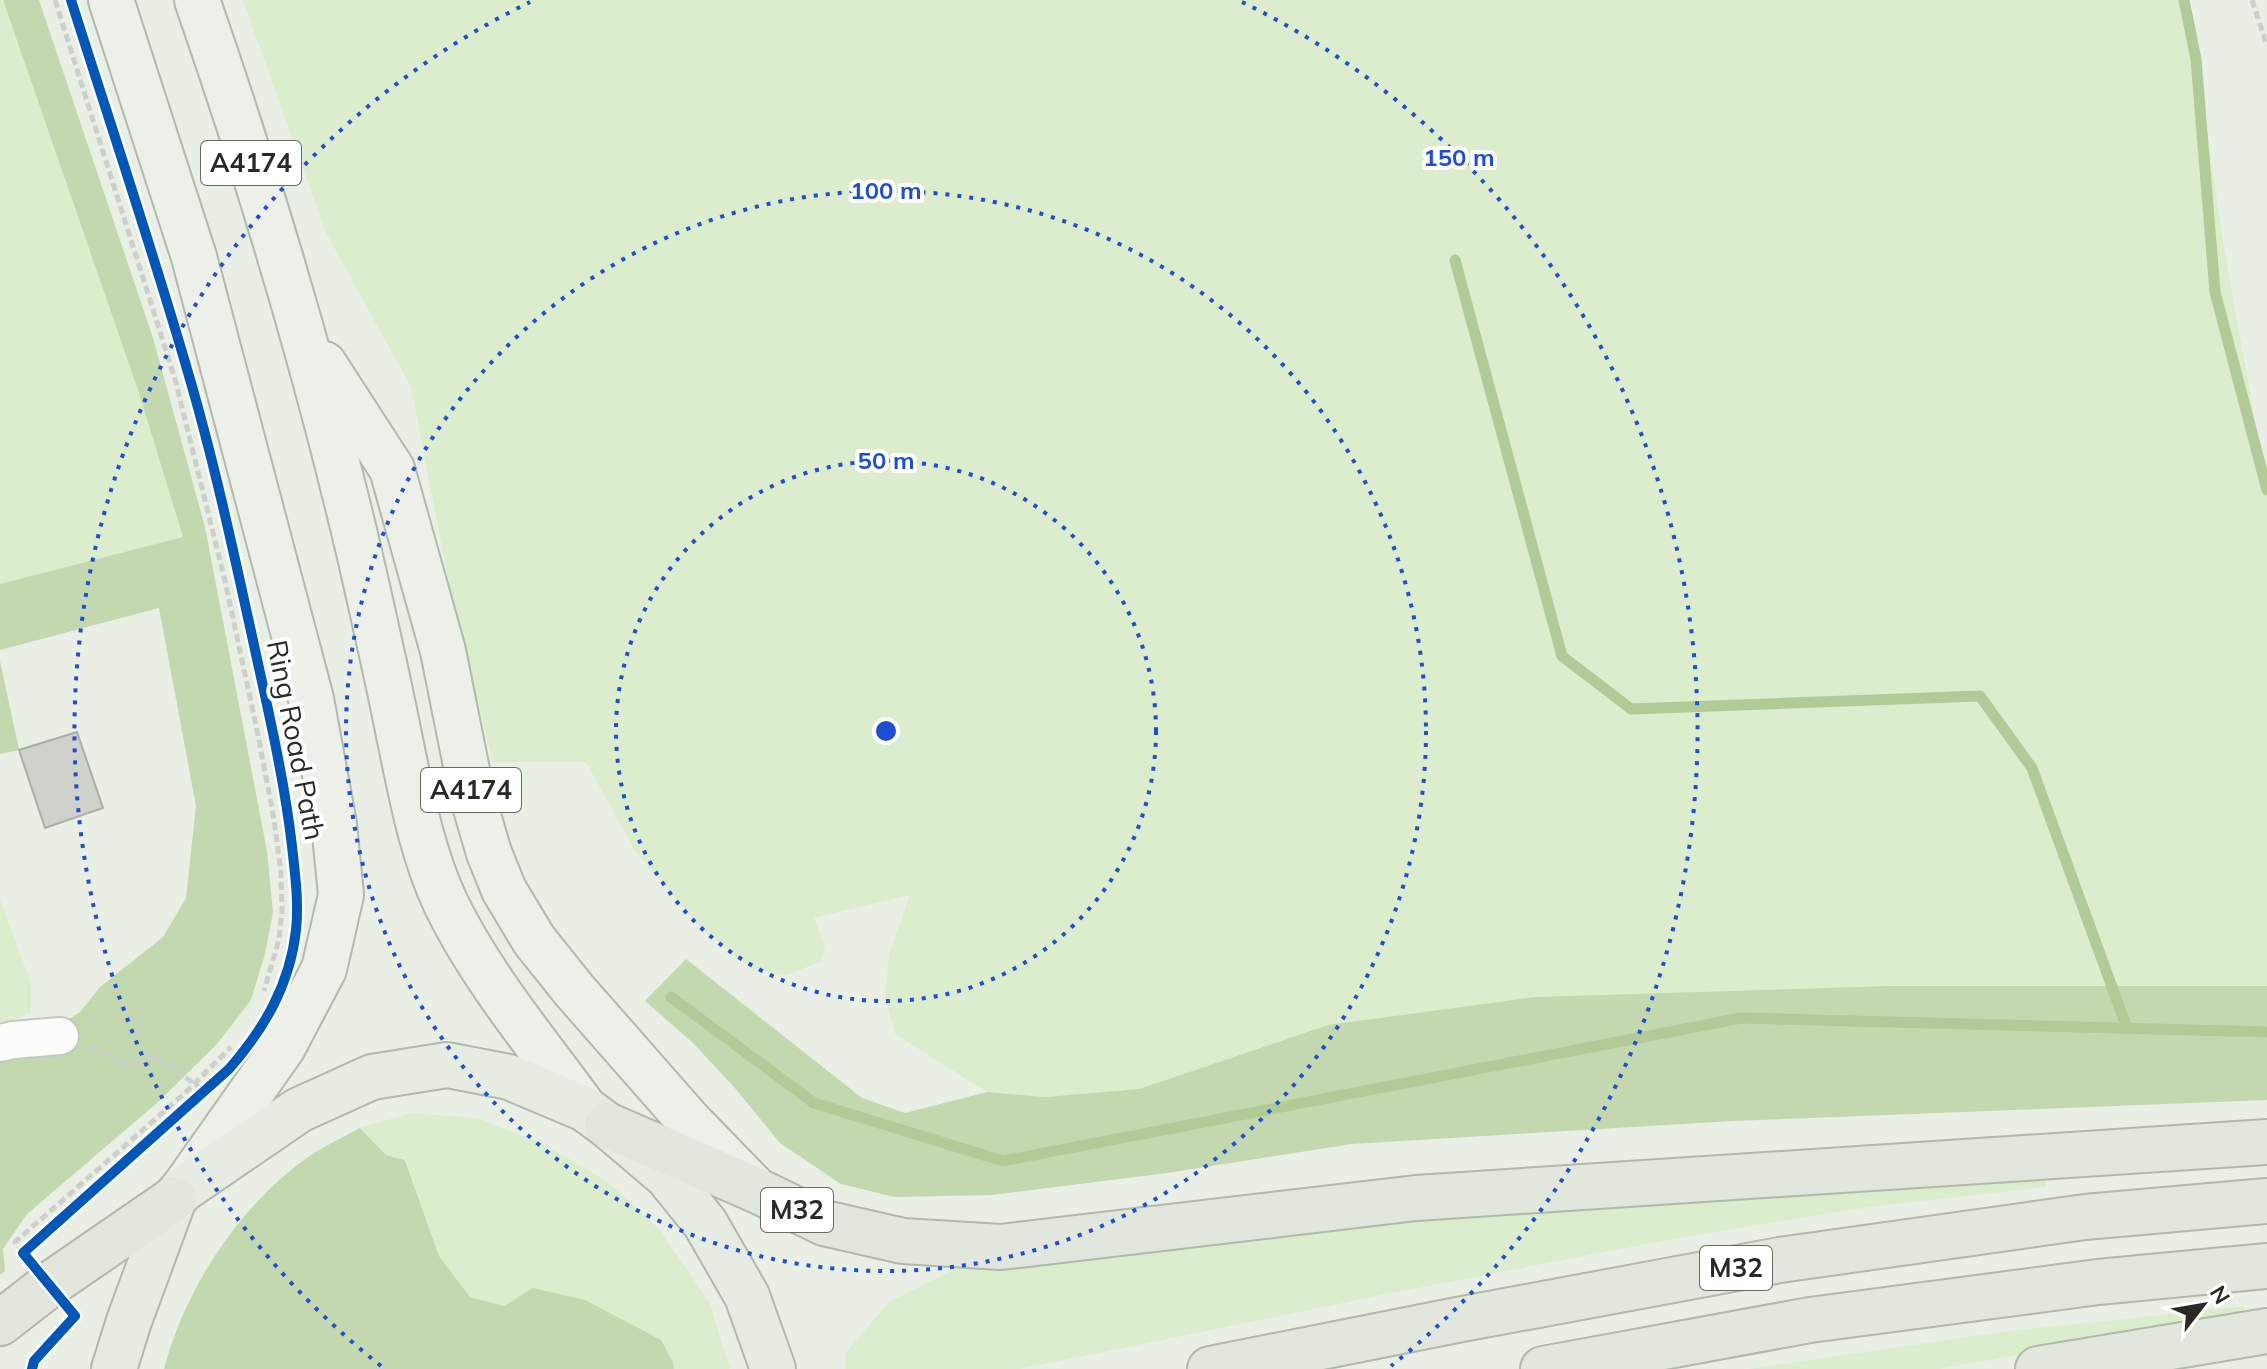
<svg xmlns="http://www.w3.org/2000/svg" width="2267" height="1369" viewBox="0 0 2267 1369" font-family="Mulish,sans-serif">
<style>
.green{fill:#dcedcd}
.forest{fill:#c4d8af}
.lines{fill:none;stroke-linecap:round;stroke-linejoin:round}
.stream{stroke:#b1ca98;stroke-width:11}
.building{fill:#ced2ca;stroke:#aaafa6;stroke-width:2}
.minor-casing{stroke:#c4c9c0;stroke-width:40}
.primary-casing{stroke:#b1b9aa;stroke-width:48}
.trunk-casing{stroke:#b1b9aa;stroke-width:48}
.motorway-casing{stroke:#b1b9aa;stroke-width:48}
.path{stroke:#cdcfca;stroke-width:5;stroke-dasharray:8 4;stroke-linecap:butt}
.minor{stroke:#fcfdfb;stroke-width:36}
.primary{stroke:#ecf0e9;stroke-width:44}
.trunk{stroke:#e7ece3;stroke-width:44}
.motorway{stroke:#e2e7dd;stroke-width:44}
.cycleway-casing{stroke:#fff;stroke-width:15}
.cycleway{stroke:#0057b8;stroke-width:10}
.ring{fill:none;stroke:#1d4ed8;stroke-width:4;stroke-dasharray:4 8}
.labels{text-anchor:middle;stroke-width:8;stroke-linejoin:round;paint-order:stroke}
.shield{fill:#fff;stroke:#686b65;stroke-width:2}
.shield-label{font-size:26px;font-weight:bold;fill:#272b23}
.street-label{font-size:28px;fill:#272b23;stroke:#fff}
.centre{fill:#1d4ed8;stroke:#fff;stroke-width:4}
.ring-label{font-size:24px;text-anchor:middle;font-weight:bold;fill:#1d4ed8;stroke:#fff;stroke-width:8;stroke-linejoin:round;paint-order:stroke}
</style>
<rect width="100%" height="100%" fill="#e9efe4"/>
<!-- green -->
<g class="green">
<polygon points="0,0 3,0 11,23 139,393 183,537 0,584"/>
<polygon points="243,0 2188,0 2224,248 2267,487 2267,986 1328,1025 1139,1089 1045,1097 987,1092 895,1034 885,997 889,954 910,895 814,918 825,947 820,962 786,975 752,969 702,929 635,851 586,762 493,762 449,584 411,387 326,233"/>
<polygon points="0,900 31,983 31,1013 0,1024"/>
<polygon points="411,1113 477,1118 546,1145 609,1183 659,1229 710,1304 730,1369 674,1369 673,1362 533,1288 504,1306 470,1297 439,1256 406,1160 386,1155 360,1128"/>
<polygon points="2046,1180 2046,1187 1869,1207 1683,1237 1392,1293 1020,1369 845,1369 845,1354 889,1302 964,1265 1480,1211 1763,1194"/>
<polygon points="2244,1306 2245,1315 1939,1369 1748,1369 2002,1332"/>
</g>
<!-- forest -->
<g class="forest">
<polygon points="3,0 39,0 153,338 205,527 267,851 273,912 265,954 251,1000 217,1044 157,1103 27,1214 3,1249 5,1271 0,1275 0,1060 10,1057 80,1012 100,987 163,937 186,898 196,806 159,608 0,650 0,584 183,537 139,393"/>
<polygon points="0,661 19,750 0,754"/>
<polygon points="686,959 862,1098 905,1113 987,1092 1045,1097 1139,1089 1328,1025 1536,997 1889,986 2267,986 2267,1100 1733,1121 1352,1144 1167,1173 991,1195 894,1197 841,1184 780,1143 734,1087 693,1043 645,1001"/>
<path d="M360 1128 386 1155 405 1160 439 1256 470 1297 504 1306 533 1288 585 1300 661 1340 673 1362 674 1369H164C185 1288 241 1203 311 1155 326 1145 344 1137 360 1128Z"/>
</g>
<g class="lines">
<!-- stream -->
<g class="stream">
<polyline points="2184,0 2196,59 2215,292 2267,490"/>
<polyline points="1455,260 1562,656 1631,709 1980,696 2032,768 2127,1028"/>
<polyline points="671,997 814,1103 1003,1161 1741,1018 2267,1032"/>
</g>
</g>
<!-- building -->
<polygon class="building" points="77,732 103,808 45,828 19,750"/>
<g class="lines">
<!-- minor casing -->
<g class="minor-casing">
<polyline id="minor" points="0,1043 13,1040 60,1036"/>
</g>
<!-- primary casing -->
<g class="primary-casing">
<g id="primary">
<polyline points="111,0 194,257 311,699 334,824 341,895 324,969 283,1047 183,1189"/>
<path d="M197 0C260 181 315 365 359 552 373 613 387 674 399 735 411 792 421 851 446 904 482 978 537 1043 585 1109"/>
<polyline points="324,364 392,469 443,651 472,795 489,853 504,890 534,940 574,990 689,1121 756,1190"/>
</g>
</g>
<!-- trunk casing -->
<g class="trunk-casing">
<polyline id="trunk" points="114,1369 129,1321 174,1199 182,1190 299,1110 372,1077 447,1065 509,1077 585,1109 607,1125 667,1176 705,1223 747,1296 773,1369"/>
</g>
<!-- motorway casing -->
<g class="motorway-casing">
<g id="motorway">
<polyline points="607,1125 756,1190 824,1223 903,1241 1001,1247 1416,1198 2267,1142"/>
<polyline points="0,1323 49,1285 174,1199"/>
<polyline points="1210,1369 1457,1320 1780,1260 2085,1217 2267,1201"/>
<polyline points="1543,1369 1810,1320 2098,1282 2267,1266"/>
<polyline points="2038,1369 2267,1331"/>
</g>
</g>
<!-- path -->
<g class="path">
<polyline points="55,0 175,379 225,581 257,730 274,819 281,873 282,912 279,939 264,991"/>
<polyline points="2252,0 2267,46"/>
<polyline points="91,1048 129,1066 152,1055 204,1090"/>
<polyline points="23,1253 15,1242 185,1093 231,1047"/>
</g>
<!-- minor -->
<use href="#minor" class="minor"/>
<!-- primary -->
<use href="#primary" class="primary"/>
<!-- trunk -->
<use href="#trunk" class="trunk"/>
<!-- motorway -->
<use href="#motorway" class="motorway"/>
<!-- cycleway casing -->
<g class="cycleway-casing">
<path id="cycleway" d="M32 1369 34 1361 75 1316 23 1253 229 1069C264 1029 290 985 296 930 299 902 295 874 292 846 285 786 272 727 259 668 237 568 216 467 187 369 151 245 110 123 71 0"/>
</g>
<!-- cycleway -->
<use href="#cycleway" class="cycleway"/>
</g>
<!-- distance rings -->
<g class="ring">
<circle cx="886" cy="731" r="270"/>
<circle cx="886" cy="731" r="540"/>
<path d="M381 1366A811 811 0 0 1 530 2M1242 2A811 811 0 0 1 1391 1366"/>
</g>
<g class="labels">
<!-- shield labels -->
<g class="shield">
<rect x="201" y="141" width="100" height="44" rx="6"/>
<rect x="421" y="768" width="100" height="44" rx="6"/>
<rect x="761" y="1188" width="72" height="44" rx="6"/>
<rect x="1700" y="1246" width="72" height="44" rx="6"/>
</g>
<g class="shield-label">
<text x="251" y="172">A4174</text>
<text x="471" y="799">A4174</text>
<text x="797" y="1219">M32</text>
<text x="1736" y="1277">M32</text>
</g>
<!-- street labels -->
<g class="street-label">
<text transform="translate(296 740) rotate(79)" y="10">Ring Road Path</text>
</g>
</g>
<circle cx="886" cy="731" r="12" class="centre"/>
<g class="ring-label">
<text x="1459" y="166">150 m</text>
<text x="886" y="199">100 m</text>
<text x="886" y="469">50 m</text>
</g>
<!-- north arrow -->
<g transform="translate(2203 1305) rotate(59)" stroke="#ffffff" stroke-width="6" paint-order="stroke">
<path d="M0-6L14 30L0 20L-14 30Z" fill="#272b23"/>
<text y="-12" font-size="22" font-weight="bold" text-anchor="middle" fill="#272b23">N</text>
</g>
</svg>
